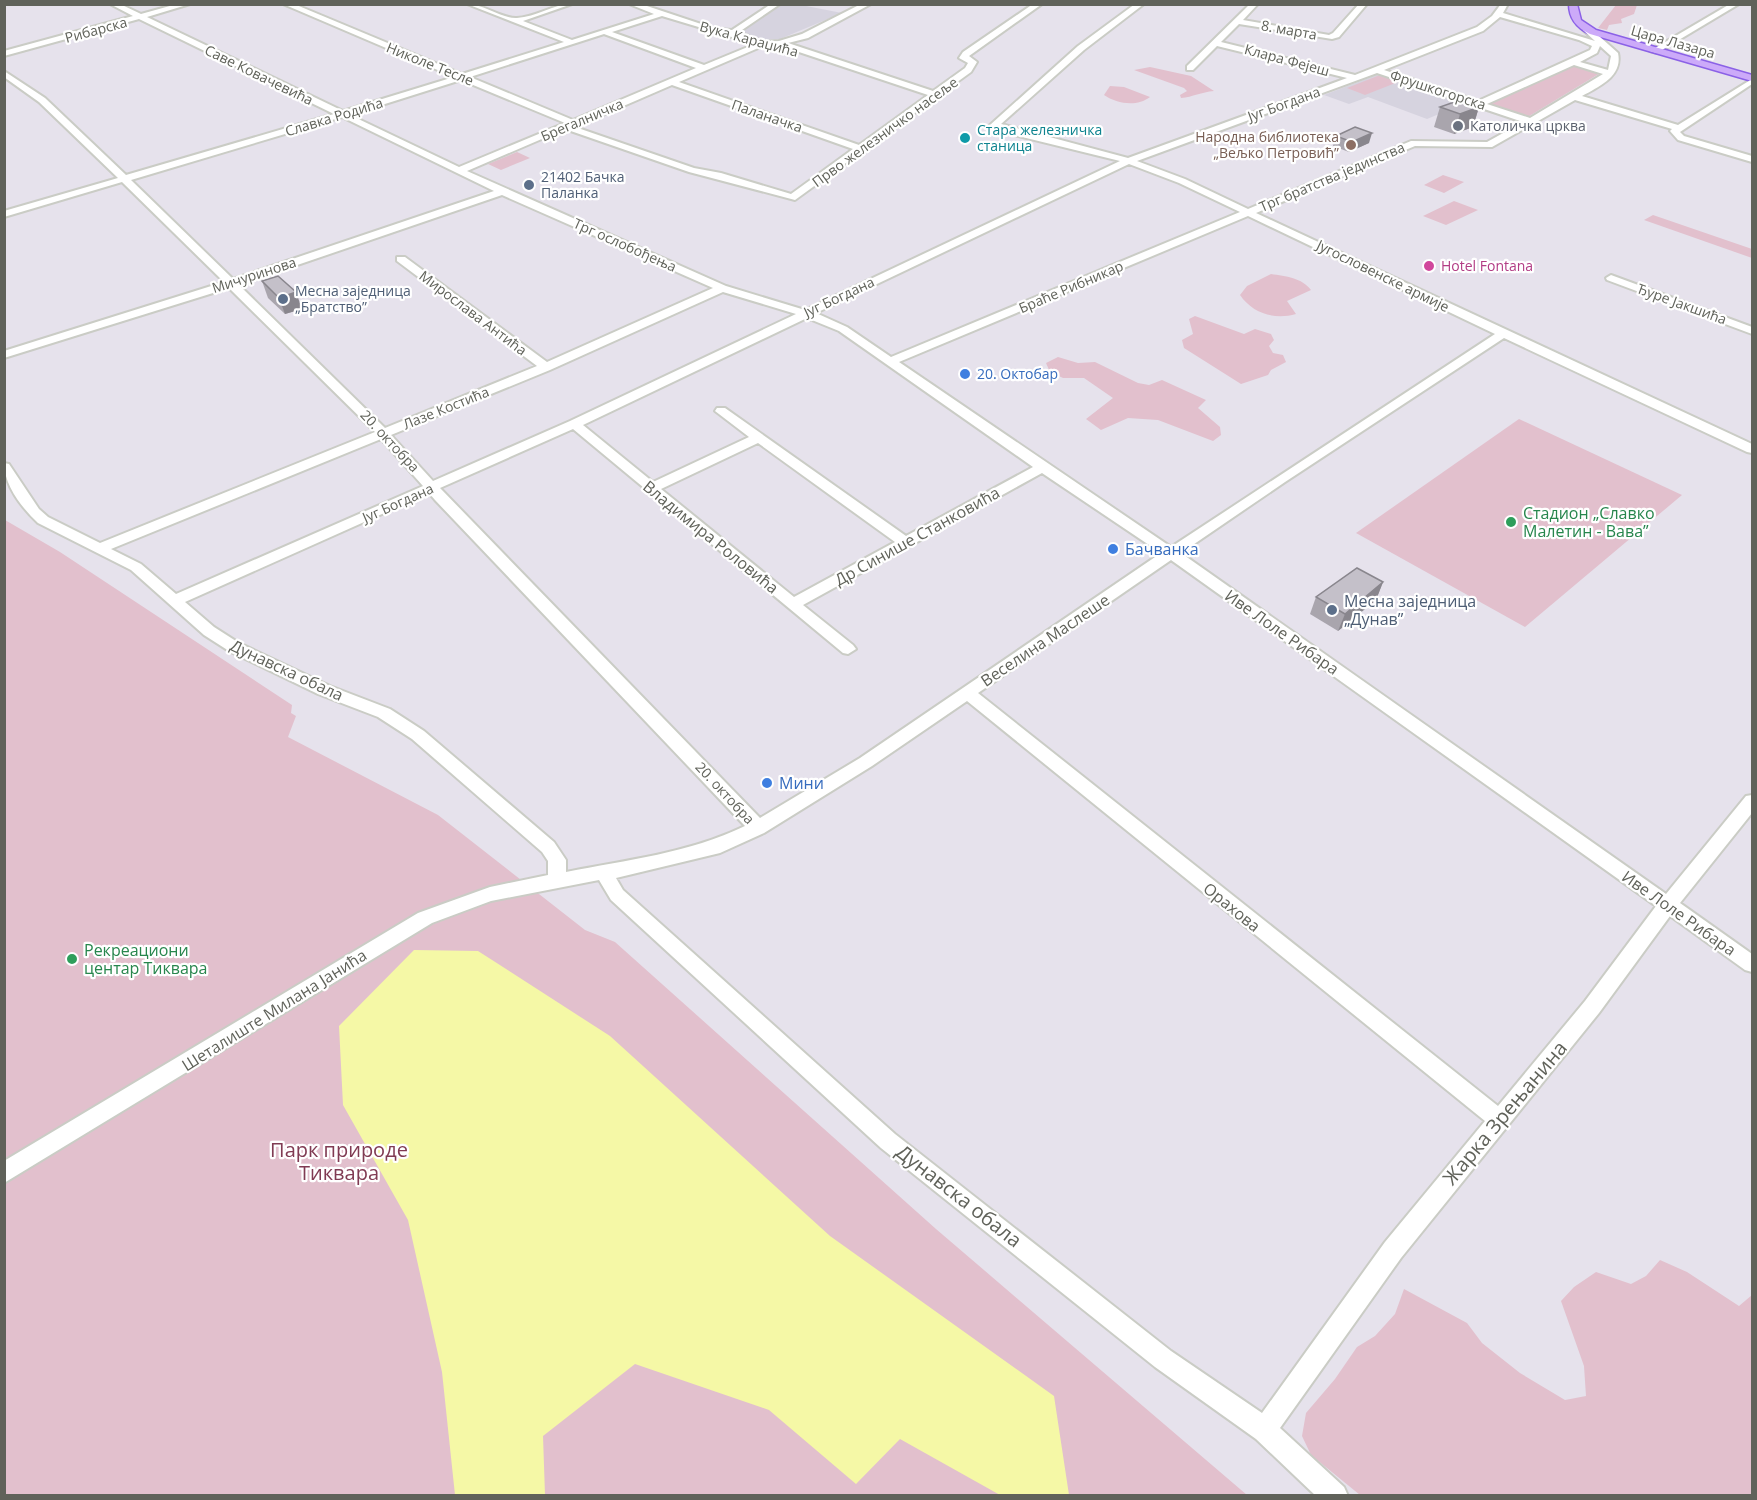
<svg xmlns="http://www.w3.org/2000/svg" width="1757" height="1500" viewBox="0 0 1757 1500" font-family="'Open Sans',sans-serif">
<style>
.education{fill:#d6d3df}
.green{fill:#e2c0cd}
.water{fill:#f5f8a6}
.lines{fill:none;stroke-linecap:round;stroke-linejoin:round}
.minor-casing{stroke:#caccc5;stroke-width:4}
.major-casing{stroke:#8b61e6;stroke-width:3}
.minor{fill:#fff;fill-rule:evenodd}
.major{fill:#ccaaf9;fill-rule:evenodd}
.wall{fill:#a9a5ad}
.shaded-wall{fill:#89868d}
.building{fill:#c4c0c9;stroke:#89868d;stroke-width:1.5}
.worship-dot{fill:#6b7280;stroke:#fff;stroke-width:2}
.culture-dot{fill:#0f9aa8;stroke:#fff;stroke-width:2}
.education-dot{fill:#8d6e63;stroke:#fff;stroke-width:2}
.service-dot{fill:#5c6f8a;stroke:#fff;stroke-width:2}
.hotel-dot{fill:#d1479c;stroke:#fff;stroke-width:2}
.shop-dot{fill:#3f7fe0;stroke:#fff;stroke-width:2}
.leisure-dot{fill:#2e9e5b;stroke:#fff;stroke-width:2}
.labels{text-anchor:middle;stroke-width:4.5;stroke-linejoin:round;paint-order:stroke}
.far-street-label{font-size:14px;fill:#60625a;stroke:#fff}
.far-worship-label{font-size:14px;fill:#5b616d;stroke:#fff;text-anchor:start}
.far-culture-label{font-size:14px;fill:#0d838f;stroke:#fff;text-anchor:start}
.far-education-label{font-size:14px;fill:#785e54;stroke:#fff;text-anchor:end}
.far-service-label{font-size:14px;fill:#4e5e75;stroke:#fff;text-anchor:start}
.far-hotel-label{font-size:14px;fill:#b23c85;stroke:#fff;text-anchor:start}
.far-shop-label{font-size:14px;fill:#366cbe;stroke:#fff;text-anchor:start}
.leisure-label{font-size:16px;fill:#27864d;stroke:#fff;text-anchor:start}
.street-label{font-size:16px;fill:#60625a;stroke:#fff}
.shop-label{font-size:16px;fill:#366cbe;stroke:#fff;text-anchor:start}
.service-label{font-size:16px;fill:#4e5e75;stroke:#fff;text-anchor:start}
.near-street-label{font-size:20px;fill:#60625a;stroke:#fff}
.near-park-label{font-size:20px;fill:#803b53;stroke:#fff}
</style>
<rect width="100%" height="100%" fill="#e6e2ec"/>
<!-- education -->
<g class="education">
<polygon points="782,5 801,5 842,13 780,39 758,40 740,32"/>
<polygon points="1382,73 1468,102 1427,119 1368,97 1349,104 1324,95"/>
</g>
<!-- green -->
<g class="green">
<polygon points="1616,5 1637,5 1634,14 1621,19 1622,23 1609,25 1607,30 1598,28"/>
<polygon points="1575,64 1602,72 1526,118 1485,103"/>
<path d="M1150 67 1191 76 1214 91C1201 92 1193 97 1181 98L1180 95 1187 91 1184 88 1134 70Z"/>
<polygon points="1380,75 1398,82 1365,95 1347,88"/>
<path d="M1110 86 1124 87 1150 97C1137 107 1117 104 1104 95Z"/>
<polygon points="517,152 530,158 501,170 488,164"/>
<polygon points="1443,175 1464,182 1444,193 1424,185"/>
<polygon points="1454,201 1478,210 1446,225 1423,216"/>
<polygon points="1653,215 1752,249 1752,258 1644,220"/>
<path d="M1271 274C1286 276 1302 278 1311 290L1287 301 1296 314C1275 320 1253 314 1240 295L1247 286Z"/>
<polygon points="1195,316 1244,334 1255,329 1271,334 1274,340 1269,346 1273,353 1283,355 1286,362 1271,370 1268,375 1241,384 1184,348 1182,340 1193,334 1189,319"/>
<polygon points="1058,357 1078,363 1095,362 1138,383 1149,385 1162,380 1206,400 1198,408 1220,427 1221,435 1213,441 1158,420 1128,418 1101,430 1086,419 1113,398 1084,378 1063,378 1050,372 1046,363"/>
<polygon points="1519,419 1682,495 1525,627 1356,533"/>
<polygon points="5,520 60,552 292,705 291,713 296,716 288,737 438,815 585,930 615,942 936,1229 1247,1495 5,1496"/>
<polygon points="1660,1260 1687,1272 1739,1306 1752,1295 1752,1495 1360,1495 1311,1455 1302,1436 1306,1413 1335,1379 1357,1347 1375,1336 1395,1314 1404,1289 1467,1323 1482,1343 1520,1373 1565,1400 1586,1396 1584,1366 1561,1301 1574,1287 1596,1272 1631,1284 1646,1276"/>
</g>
<!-- water -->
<polygon class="water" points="414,950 478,951 610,1036 830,1236 1054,1396 1069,1495 1000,1495 900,1439 856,1484 769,1410 635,1364 543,1436 545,1495 455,1495 442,1372 408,1220 343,1105 339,1026"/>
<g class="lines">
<!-- minor casing -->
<g class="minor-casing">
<g id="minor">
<path d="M110 4H120L141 14 177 4H190L147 17 343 111 454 77 283 4H294L462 74 564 42 467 4C484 4 502 19 517 18 536 17 553 4 572 4L523 21 572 40 654 14 629 4H641L716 29 732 30 771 4H780L739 32 763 42 779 41 802 34 861 4H871L808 38 788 43 933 91 965 68 968 63 959 58 963 52 1033 4H1042L969 56 977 62 971 72 795 200 689 172 565 129 467 171 726 286 805 310 1120 161 1002 132 990 125 1078 46 1135 4H1144L1084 50 1001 124 1128 158 1347 78 1217 46 1193 70H1187V66L1250 4H1258L1243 20 1329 35 1333 33 1359 4H1367L1339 37 1332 39 1239 24 1221 42 1355 75 1477 27 1492 16 1501 4H1508L1503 13 1595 41 1583 30 1590 28 1618 53C1623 76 1600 86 1582 96L1678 125 1752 79V84L1680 132 1684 136 1752 156V162L1678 140 1670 131 1672 129 1575 100 1492 147 1415 146 1256 213 1752 444V453L1747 452 1504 338 1285 482 1181 553 1666 894 1746 796 1752 795V813L1680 903 1752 954V972L1745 970 1670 916 1599 1013 1401 1258 1280 1428 1344 1487 1348 1496H1316L1256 1439 1155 1367 881 1148 611 900 599 880 491 901 432 923 4 1183V1161L418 913 490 887 548 875V861L542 852 412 739 378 717 318 694 229 651 204 635 131 570 38 523C22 508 4 485 4 463L9 464 39 509 48 517 100 543 375 432 229 288 4 358V351L224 282 122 182 4 217V211L118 178 39 102 4 77V71L45 98 126 175 334 114 139 19 4 56V51L133 16ZM662 16 755 44 704 65 612 32ZM1500 17 1579 40 1592 46 1590 50 1478 101 1384 70 1483 31ZM604 34 696 68 573 120 470 77ZM778 45 928 95 859 145 679 82 763 46ZM1600 46 1611 56 1608 70 1580 62 1597 53ZM1574 65 1603 74 1530 118 1487 104ZM1377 73 1523 122 1487 142 1411 141 1248 209 1185 179 1137 161ZM461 80 565 123 459 167 350 115ZM672 85 853 149 791 194 721 173 694 168 575 127ZM342 117 494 191 233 279 131 180ZM1129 164 1179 183 1240 212 891 357 847 327 816 313ZM502 195 713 288 547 362 405 257H397V261L537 366 385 428 239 285ZM1248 216 1495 334 1171 547 899 362ZM723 292 796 314 570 421 433 481 391 435 550 370ZM807 318 839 331 1033 467 906 536 725 408H717L715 411 749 437 653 482 583 425ZM573 429 843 653 848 654 856 649 853 645 803 605 1042 473 1161 553 860 758 760 818 440 488ZM381 439 423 486 176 594 141 564 111 549ZM758 443 895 542 794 597 661 489ZM429 493 435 500 745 826C689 853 627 860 566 872V860L554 842 424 731 390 709 330 686 239 643 214 627 185 602ZM1171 560 1656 906 1585 1001 1498 1106 978 693ZM967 701 1485 1121 1385 1242 1262 1413 1171 1351 895 1134 623 890 616 878 720 853 764 833 872 766Z"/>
<polygon points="1730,4 1739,4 1657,53 1650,51"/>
<polygon points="1611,275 1752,327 1752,334 1607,280 1606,278"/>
</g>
</g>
<!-- major casing -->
<g class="major-casing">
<path id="major" d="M1569 4H1577L1581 20 1596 30 1752 75V81L1590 34C1577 28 1569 19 1569 4Z"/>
</g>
<!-- minor -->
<use href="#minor" class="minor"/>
<!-- major -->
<use href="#major" class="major"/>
</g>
<!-- wall -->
<g class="wall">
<polygon points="1440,107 1479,107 1473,127 1454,134 1434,127"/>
<polygon points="1336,136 1369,143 1349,152 1333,146"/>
<polygon points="262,281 302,309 285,314 268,298"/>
<polygon points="1383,582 1376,600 1338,631 1310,614 1316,597"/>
</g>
<!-- shaded-wall -->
<g class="shaded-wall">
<polygon points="1479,107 1473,127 1454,134 1460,114"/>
<polygon points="1372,133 1369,143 1349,152 1352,142"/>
<polygon points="296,292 302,309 285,314 279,298"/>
<polygon points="1383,582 1376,600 1338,631 1345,614"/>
</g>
<!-- building -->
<g class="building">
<polygon points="1460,100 1479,107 1460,114 1440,107"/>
<polygon points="1355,127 1372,133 1352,142 1336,136"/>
<polygon points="278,276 296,292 279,298 262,281"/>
<polygon points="1357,568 1383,582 1345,614 1316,597"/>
</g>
<!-- markers -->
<circle class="worship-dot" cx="1458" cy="126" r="6"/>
<circle class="culture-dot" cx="965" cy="138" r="6"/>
<circle class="education-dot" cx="1351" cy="145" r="6"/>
<g class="service-dot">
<circle cx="529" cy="185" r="6"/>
<circle cx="283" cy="299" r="6"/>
<circle cx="1332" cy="610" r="6"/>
</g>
<circle class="hotel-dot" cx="1429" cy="266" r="6"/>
<g class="shop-dot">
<circle cx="965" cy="374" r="6"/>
<circle cx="1113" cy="549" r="6"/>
<circle cx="767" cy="783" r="6"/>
</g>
<g class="leisure-dot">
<circle cx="1511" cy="522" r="6"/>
<circle cx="72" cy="959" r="6"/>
</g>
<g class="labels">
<!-- far-street labels -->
<g class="far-street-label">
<text transform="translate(96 30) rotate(-15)" y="5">Рибарска</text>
<text transform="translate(1289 30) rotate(10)" y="5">8. марта</text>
<text transform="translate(749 39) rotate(15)" y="5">Вука Караџића</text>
<text transform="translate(1673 42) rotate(16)" y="5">Цара Лазара</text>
<text transform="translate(1287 60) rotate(15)" y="5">Клара Фејеш</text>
<text transform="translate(430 64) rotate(22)" y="5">Николе Тесле</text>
<text transform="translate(259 75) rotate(26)" y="5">Саве Ковачевића</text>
<text transform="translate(1438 90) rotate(18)" y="5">Фрушкогорска</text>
<text transform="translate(1284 104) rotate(-20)" y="5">Југ Богдана</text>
<text transform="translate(767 116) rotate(19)" y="5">Паланачка</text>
<text transform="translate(334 117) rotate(-17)" y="5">Славка Родића</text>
<text transform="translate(582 120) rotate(-23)" y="5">Брегалничка</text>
<text transform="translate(885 132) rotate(-36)" y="5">Прво железничко насеље</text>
<text transform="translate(1332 177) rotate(-23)" y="5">Трг братства јединства</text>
<text transform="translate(625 245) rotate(24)" y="5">Трг ослобођења</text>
<text transform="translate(254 275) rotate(-18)" y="5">Мичуринова</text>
<text transform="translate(1383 276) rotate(26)" y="5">Југословенске армије</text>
<text transform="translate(1071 287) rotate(-23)" y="5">Браће Рибникар</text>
<text transform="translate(839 297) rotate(-25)" y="5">Југ Богдана</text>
<text transform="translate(1682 304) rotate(20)" y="5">Ђуре Јакшића</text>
<text transform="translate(473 313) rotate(37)" y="5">Мирослава Антића</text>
<text transform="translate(446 408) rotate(-22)" y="5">Лазе Костића</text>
<text transform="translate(390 441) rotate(47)" y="5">20. октобра</text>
<text transform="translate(398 503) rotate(-24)" y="5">Југ Богдана</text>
<text transform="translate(725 793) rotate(47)" y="5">20. октобра</text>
</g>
<!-- far-worship labels -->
<g class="far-worship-label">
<text x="1470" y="131">Католичка црква</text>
</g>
<!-- far-culture labels -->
<g class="far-culture-label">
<text x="977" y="135">Стара железничка<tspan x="977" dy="16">станица</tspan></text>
</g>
<!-- far-education labels -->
<g class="far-education-label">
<text x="1339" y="142">Народна библиотека<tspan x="1339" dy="16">„Вељко Петровић”</tspan></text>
</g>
<!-- far-service labels -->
<g class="far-service-label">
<text x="541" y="182">21402 Бачка<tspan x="541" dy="16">Паланка</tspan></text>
<text x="295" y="296">Месна заједница<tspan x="295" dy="16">„Братство”</tspan></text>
</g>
<!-- far-hotel labels -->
<g class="far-hotel-label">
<text x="1441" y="271">Hotel Fontana</text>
</g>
<!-- far-shop labels -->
<g class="far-shop-label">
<text x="977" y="379">20. Октобар</text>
</g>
<!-- leisure labels -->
<g class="leisure-label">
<text x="1523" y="519">Стадион „Славко<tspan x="1523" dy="18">Малетин - Вава”</tspan></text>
<text x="84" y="956">Рекреациони<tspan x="84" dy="18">центар Тиквара</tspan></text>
</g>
<!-- street labels -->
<g class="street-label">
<text transform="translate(917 536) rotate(-29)" y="6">Др Синише Станковића</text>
<text transform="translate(711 537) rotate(39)" y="6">Владимира Роловића</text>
<text transform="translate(1282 632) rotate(35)" y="6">Иве Лоле Рибара</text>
<text transform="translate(1045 640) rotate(-34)" y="6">Веселина Маслеше</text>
<text transform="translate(287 670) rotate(25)" y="6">Дунавска обала</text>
<text transform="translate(1232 907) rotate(39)" y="6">Орахова</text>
<text transform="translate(1679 913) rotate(35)" y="6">Иве Лоле Рибара</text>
<text transform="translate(274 1010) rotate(-32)" y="6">Шеталиште Милана Јанића</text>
</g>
<!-- shop labels -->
<g class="shop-label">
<text x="1125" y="555">Бачванка</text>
<text x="779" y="789">Мини</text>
</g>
<!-- service labels -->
<g class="service-label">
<text x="1344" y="607">Месна заједница<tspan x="1344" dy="18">„Дунав”</tspan></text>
</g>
<!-- near-street labels -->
<g class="near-street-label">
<text transform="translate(1505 1113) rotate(-50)" y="7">Жарка Зрењанина</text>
<text transform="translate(959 1196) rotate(38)" y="7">Дунавска обала</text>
</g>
<!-- near-park labels -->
<g class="near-park-label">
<text x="339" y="1157">Парк природе<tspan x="339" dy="23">Тиквара</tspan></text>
</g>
</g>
<!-- border -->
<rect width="1757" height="1500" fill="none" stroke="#60625a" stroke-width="12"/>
</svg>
